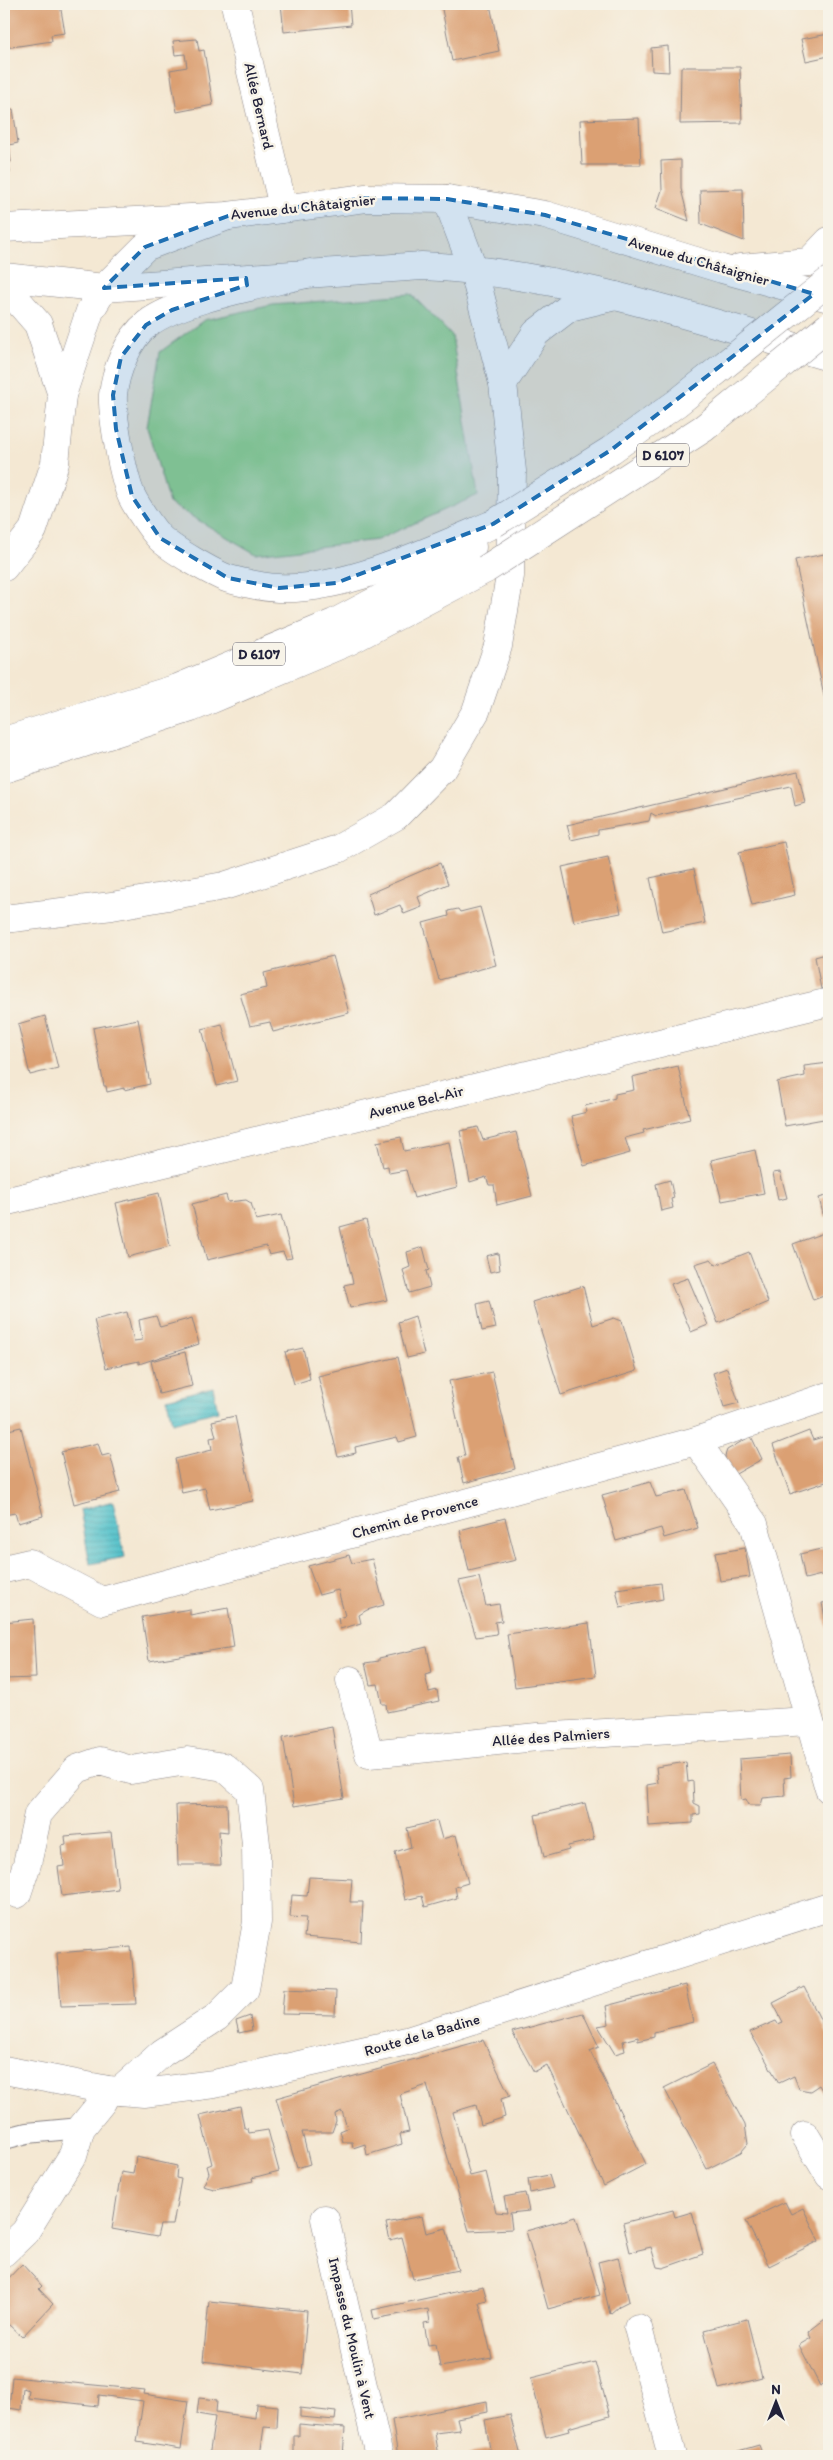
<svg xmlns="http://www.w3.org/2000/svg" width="833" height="2460" viewBox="0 0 833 2460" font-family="Itim,sans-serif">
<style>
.garden{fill:#98d58b;stroke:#5d7c63}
.water{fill:url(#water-rules);stroke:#3b7283}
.building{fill:#dba073}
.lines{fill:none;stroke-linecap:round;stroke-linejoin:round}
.service-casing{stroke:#8b8587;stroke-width:22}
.minor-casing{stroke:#8b8587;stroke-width:29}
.tertiary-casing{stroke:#8b8587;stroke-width:29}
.trunk-casing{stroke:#8b8587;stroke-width:29}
.service{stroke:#fff;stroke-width:20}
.minor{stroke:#fff;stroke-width:28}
.tertiary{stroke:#fff;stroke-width:28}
.trunk{stroke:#fff;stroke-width:28}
.trunk-bridge-casing{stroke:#8b8587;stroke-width:29;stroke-linecap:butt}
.trunk-bridge{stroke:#fff;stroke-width:28}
.marked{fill:#1f6fb2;fill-opacity:0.2;stroke:#1f6fb2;stroke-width:4;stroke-dasharray:10 6;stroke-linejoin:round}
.labels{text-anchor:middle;stroke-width:5;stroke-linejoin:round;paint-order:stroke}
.shield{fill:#f7f3e8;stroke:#62616f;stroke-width:1}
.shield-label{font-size:14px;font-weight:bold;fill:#22223b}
.street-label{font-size:15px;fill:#22223b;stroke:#f7f3e8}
</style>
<defs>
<pattern id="water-rules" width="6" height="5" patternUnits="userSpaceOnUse" patternTransform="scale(1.25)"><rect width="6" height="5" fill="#54c2cb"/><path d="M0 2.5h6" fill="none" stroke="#49a6af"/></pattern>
</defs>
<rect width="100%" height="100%" fill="#f7f3e8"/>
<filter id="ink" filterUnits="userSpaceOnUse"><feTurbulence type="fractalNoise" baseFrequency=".02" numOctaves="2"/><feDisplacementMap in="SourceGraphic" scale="10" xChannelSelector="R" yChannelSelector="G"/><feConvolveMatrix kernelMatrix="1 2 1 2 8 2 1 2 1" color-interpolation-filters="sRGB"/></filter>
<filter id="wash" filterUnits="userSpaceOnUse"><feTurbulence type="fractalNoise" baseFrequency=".0096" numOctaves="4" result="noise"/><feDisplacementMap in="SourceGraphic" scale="20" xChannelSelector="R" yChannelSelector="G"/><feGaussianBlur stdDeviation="1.12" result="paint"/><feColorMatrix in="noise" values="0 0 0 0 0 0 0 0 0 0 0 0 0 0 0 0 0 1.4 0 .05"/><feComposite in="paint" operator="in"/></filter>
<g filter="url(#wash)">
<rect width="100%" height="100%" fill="#f4e8d3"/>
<!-- garden -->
<polygon class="garden" points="411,294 452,336 478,495 377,540 256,554 169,503 147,427 160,352 204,320 273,305"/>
<!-- water -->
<g class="water">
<polygon points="213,1387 218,1411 172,1423 167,1399"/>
<polygon points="113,1501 125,1557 90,1564 80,1510"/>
</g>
<g id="blocks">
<!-- building -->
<g class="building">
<polygon points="5,4 60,4 65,33 51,35 52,41 5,48"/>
<polygon points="281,4 349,4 351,25 284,32"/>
<polygon points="441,4 490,4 499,51 452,61"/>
<polygon points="829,34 829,56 806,61 801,39"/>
<polygon points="197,39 199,51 204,50 213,105 177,112 170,70 187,67 185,54 175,55 173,41"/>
<polygon points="668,46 669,72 652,71 651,48"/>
<polygon points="681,67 740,67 742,123 680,124"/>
<polygon points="13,109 18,143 9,145 11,162 9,163 10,172 4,173 4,111"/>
<polygon points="639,118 641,165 582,165 580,120"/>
<polygon points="681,160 681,189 689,221 656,208 662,190 661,161"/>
<polygon points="743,189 744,241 701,224 700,190"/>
<polygon points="829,553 829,714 828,714 795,560"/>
<polygon points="798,771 805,803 795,806 791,786 656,816 651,813 649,821 598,830 598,834 571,840 567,825"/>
<polygon points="784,842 795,895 752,905 739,852"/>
<polygon points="608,857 621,913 574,922 562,867"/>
<polygon points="440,863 448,884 418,897 422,907 404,914 400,905 374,915 368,894"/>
<polygon points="694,869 705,923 662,932 650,878"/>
<polygon points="480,907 496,965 439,980 423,923 449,916 448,911 458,909 460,912"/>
<polygon points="829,953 829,987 821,989 815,957"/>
<polygon points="333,956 349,1013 273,1032 270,1022 250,1026 240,994 267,988 264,973"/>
<polygon points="45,1016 58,1068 30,1075 18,1024"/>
<polygon points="138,1019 150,1084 124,1090 124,1088 107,1092 106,1086 104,1086 93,1028"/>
<polygon points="222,1024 237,1081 217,1086 202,1029"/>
<polygon points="829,1063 829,1118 785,1126 777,1082 805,1076 804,1066"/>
<polygon points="678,1066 690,1119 643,1130 644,1133 625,1138 630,1153 584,1166 571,1116 587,1112 585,1106 615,1098 615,1094 634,1090 632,1077"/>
<polygon points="478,1127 483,1140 516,1132 532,1196 497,1205 494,1185 489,1185 486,1177 470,1182 460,1131"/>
<polygon points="401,1137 404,1151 449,1142 457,1187 414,1198 406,1170 389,1173 388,1166 383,1167 377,1142"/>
<polygon points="755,1150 764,1193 722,1201 711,1160"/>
<polygon points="780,1172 787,1198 778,1200 773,1173"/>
<polygon points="670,1180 674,1198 671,1199 673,1208 661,1211 656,1184"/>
<polygon points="159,1193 170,1246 128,1257 116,1203"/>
<polygon points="226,1195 228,1202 246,1200 251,1203 256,1220 281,1215 292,1258 286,1259 283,1252 269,1255 266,1246 207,1260 192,1204"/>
<polygon points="829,1195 829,1217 824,1218 819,1198"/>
<polygon points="366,1220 387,1300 350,1308 344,1285 353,1283 340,1227"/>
<polygon points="829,1231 829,1294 813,1300 793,1244"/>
<polygon points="423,1247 429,1270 426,1271 430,1287 409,1293 403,1270 410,1267 407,1252"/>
<polygon points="749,1252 768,1302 718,1323 695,1264 711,1259 716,1265"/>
<polygon points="498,1253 500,1270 490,1272 486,1256"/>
<polygon points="688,1278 708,1325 691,1332 671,1284"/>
<polygon points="583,1286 593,1325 614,1318 622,1321 637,1371 561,1395 532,1302"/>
<polygon points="489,1301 496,1328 482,1331 477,1304"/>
<polygon points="127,1312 134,1341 142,1340 139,1320 156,1316 160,1327 192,1318 199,1344 139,1364 139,1361 106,1368 94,1320"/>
<polygon points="415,1316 424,1354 407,1358 398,1322"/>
<polygon points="303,1348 310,1379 294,1384 285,1352"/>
<polygon points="185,1352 192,1386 159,1394 151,1361"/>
<polygon points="398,1357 417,1437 399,1442 397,1437 355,1447 356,1453 338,1457 318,1376"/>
<polygon points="727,1368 739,1403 724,1407 713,1373"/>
<polygon points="492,1372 515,1469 464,1483 458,1457 465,1456 449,1381"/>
<polygon points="235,1416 253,1501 210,1510 205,1488 182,1493 175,1459 212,1450 210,1438 216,1437 212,1421"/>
<polygon points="21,1427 43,1516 18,1523 15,1513 4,1515 4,1431"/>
<polygon points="809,1431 813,1440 829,1435 829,1481 790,1494 773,1445"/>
<polygon points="751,1436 762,1459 734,1475 726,1462 725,1456 727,1450"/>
<polygon points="98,1443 102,1456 110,1454 120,1492 74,1504 61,1452"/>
<polygon points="650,1482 656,1497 686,1490 698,1528 664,1538 661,1528 616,1541 602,1495"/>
<polygon points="505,1518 516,1560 469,1571 460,1530"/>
<polygon points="829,1547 829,1573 805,1579 800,1554"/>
<polygon points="745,1548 750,1577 720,1581 715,1553"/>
<polygon points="349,1555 352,1563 372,1559 384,1605 367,1610 359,1615 361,1623 340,1629 338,1618 345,1616 338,1590 319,1595 308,1566"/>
<polygon points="479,1577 486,1606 499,1604 502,1621 495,1622 497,1634 476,1637 459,1581"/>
<polygon points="661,1583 663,1599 620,1607 616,1589"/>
<polygon points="829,1602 829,1634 828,1634 822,1603"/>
<polygon points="228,1608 234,1647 149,1661 142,1617 190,1609 190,1615"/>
<polygon points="33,1619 36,1678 4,1679 4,1622"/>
<polygon points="589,1623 596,1676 515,1687 507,1634"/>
<polygon points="427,1647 432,1673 425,1675 429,1692 437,1690 439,1701 387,1712 386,1704 382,1704 378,1684 370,1685 365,1663 379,1661 379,1658"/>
<polygon points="332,1727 344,1798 294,1806 283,1737"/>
<polygon points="790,1755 791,1777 784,1778 785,1796 763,1798 761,1805 749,1805 746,1799 741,1800 739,1759"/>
<polygon points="686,1762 688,1782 693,1781 694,1803 700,1806 700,1814 693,1815 693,1823 649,1826 647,1785 658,1783 656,1767"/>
<polygon points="585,1803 594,1840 568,1846 569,1850 544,1857 535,1815"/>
<polygon points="227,1804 228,1832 219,1831 221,1865 178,1865 176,1805"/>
<polygon points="437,1821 442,1839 456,1835 468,1883 455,1887 457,1898 425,1907 422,1896 405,1900 395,1852 411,1847 407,1828"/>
<polygon points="111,1832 118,1889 62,1896 58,1867 64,1866 62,1846 66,1845 65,1836"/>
<polygon points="309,1877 352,1879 350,1902 363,1902 361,1942 304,1937 306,1918 290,1917 292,1895 307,1896"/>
<polygon points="131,1947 136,2004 61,2006 57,1953"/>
<polygon points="685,1985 693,2022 654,2032 654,2037 638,2041 638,2037 623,2041 625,2051 615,2054 598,2026 609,2024 606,2006"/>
<polygon points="804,1987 829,2037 829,2098 827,2099 819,2085 810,2091 799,2089 794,2076 779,2083 750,2032 776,2021 778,2024 783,2022 773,2003"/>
<polygon points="284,1989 336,1991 335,2015 282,2014"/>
<polygon points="583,2013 599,2047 590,2051 646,2164 604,2186 547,2065 534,2072 512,2032"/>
<polygon points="250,2016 252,2030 239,2033 236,2021"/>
<polygon points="483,2040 510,2096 501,2099 505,2117 481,2125 476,2105 453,2112 470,2176 486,2172 496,2212 507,2213 504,2197 525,2193 529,2211 510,2213 512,2229 469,2231 427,2085 400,2094 409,2132 400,2134 402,2144 367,2155 365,2144 353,2148 352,2142 343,2142 340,2131 347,2128 342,2111 335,2114 336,2121 332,2132 302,2132 310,2164 297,2168 276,2098"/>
<polygon points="712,2064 745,2125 748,2144 741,2152 707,2169 664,2088"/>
<polygon points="240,2106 244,2127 248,2129 249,2133 268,2130 279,2171 252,2178 253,2181 214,2189 203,2186 209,2173 207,2166 212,2164 200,2115"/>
<polygon points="136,2157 177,2166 176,2178 181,2179 173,2225 160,2225 157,2237 112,2229 121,2172 133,2174"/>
<polygon points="549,2175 553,2188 530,2193 528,2179"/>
<polygon points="785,2202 791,2214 803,2208 819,2241 769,2266 746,2221"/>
<polygon points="673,2210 675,2217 692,2212 703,2254 663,2268 657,2267 651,2247 630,2252 623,2223"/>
<polygon points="422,2216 426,2233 446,2228 458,2270 413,2279 402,2237 390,2240 386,2223"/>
<polygon points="576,2217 600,2295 548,2309 526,2231"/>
<polygon points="618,2257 629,2301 619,2306 610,2314 598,2262"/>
<polygon points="22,2264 42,2286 39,2289 53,2304 22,2337 8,2324 4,2329 4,2283"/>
<polygon points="483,2286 487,2300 479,2302 492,2358 440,2367 436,2344 428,2345 424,2323 430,2322 428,2309 374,2319 372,2310"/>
<polygon points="209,2301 307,2311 302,2374 203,2361"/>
<polygon points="829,2316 829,2381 820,2386 799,2345 811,2338 808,2332"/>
<polygon points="747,2319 762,2378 719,2389 704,2330"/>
<polygon points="595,2362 610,2416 568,2428 569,2431 546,2437 531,2378"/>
<polygon points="12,2377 145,2390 144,2394 188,2401 181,2449 137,2442 143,2401 99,2395 98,2406 28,2398 29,2390 23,2388 21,2410 9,2408"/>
<polygon points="199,2398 217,2400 216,2412 255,2418 256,2404 278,2406 277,2428 264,2427 260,2456 209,2456 215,2417 197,2414"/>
<polygon points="487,2401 488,2412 457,2418 460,2430 435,2433 439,2456 398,2456 392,2420"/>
<polygon points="300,2408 336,2412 335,2420 300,2417"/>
<polygon points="510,2415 521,2456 469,2456 468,2453 490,2449 485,2420"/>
<polygon points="299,2424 345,2428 343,2456 294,2456 294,2436 299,2436"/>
<polygon points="759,2445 763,2456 721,2456"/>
</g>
</g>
</g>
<g filter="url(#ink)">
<use href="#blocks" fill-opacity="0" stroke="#8b8587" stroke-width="1"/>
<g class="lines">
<!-- service casing -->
<g class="service-casing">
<polyline id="service" points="4,2139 27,2133 81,2128"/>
</g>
<!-- minor casing -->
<g class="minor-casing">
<g id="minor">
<polyline points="235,4 283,207"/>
<polyline points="4,1202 829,1002"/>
<polyline points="696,1441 754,1524 829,1789"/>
<polyline points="4,1569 30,1563 102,1601 696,1441 829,1396"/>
<polyline points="350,1680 369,1754 537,1737 809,1721"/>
<polyline points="17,1894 27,1864 38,1814 77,1769 100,1761 131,1770 187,1761 224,1767 250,1790 256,1844 257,1922 245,1989 217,2017 162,2053 120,2091"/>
<polyline points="4,2070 108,2090 144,2093 214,2084 407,2041 829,1907"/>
<polyline points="805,2135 829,2175"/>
<polyline points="325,2219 379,2456"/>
<polyline points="4,2252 25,2232 73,2155 81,2128 102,2102 108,2090"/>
<polyline points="638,2328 672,2456"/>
</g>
</g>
<!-- tertiary casing -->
<g class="tertiary-casing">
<g id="tertiary">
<polyline points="4,228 228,216 366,198 447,199 545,215 722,269 829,298"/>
<polyline points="740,268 809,262 829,241"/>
<path d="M4 277 104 288 422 266C561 272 696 318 829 357"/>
</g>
</g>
<!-- trunk casing -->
<g class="trunk-casing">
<g id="trunk">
<path d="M310 273C267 284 181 298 147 324 128 339 115 372 113 395 112 416 123 478 132 497 137 507 152 530 160 538 171 549 214 574 229 579 244 583 263 587 278 588 342 592 434 549 493 524"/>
<polyline points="4,291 18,301 38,324 62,395"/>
<polyline points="503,383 536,333 570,307 616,296"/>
<polyline points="4,567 33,530 55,463 62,395 90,311 104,288 145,247 228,216"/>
<polyline points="4,741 178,688 334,623 465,554 472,547"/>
<polyline points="4,769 191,708 349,641 486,569"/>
<polyline points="4,919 112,906 224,886 338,849 396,816 442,769 476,711 498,646 510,576 512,471 503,383 473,268 447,199"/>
</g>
</g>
<!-- service -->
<use href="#service" class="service"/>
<!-- minor -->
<use href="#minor" class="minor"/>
<!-- tertiary -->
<use href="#tertiary" class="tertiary"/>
<!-- trunk -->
<use href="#trunk" class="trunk"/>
<!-- trunk-bridge casing -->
<g class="trunk-bridge-casing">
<g id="trunk-bridge">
<polyline points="493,524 611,450 677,403 829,281"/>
<polyline points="486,569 704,428 829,326"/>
</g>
</g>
<!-- trunk-bridge -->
<use href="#trunk-bridge" class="trunk-bridge"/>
</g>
</g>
<!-- marked area -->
<path class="marked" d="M366 198 447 199 545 215 814 294 611 450 493 524 336 583 279 588 228 578 160 538 132 496 116 429 113 395 121 357 146 325 172 310 247 285 246 278 104 288 145 247 228 216Z"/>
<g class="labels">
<!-- shield labels -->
<g class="shield">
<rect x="637" y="443.5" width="52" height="23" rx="4"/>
<rect x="233" y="642.5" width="52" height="23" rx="4"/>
</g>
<g class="shield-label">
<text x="663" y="460">D 6107</text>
<text x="259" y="659">D 6107</text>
</g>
<!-- street labels -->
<g class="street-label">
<text transform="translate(259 106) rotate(77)" y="5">Allée Bernard</text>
<text transform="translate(303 207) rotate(-6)" y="5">Avenue du Châtaignier</text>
<text transform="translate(699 261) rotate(16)" y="5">Avenue du Châtaignier</text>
<text transform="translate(416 1102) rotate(-14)" y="5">Avenue Bel-Air</text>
<text transform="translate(415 1517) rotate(-15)" y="5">Chemin de Provence</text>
<text transform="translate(551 1737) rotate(-4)" y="5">Allée des Palmiers</text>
<text transform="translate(422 2035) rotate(-16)" y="5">Route de la Badine</text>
<text transform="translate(352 2338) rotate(77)" y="5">Impasse du Moulin à Vent</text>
</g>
</g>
<!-- margin -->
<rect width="833" height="2460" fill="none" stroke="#f7f3e8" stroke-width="20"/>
<!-- north arrow -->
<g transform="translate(776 2402)" stroke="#f7f3e8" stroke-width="4" paint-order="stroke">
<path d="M0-4L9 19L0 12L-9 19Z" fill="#22223b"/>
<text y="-8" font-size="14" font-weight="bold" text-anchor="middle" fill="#22223b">N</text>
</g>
</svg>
